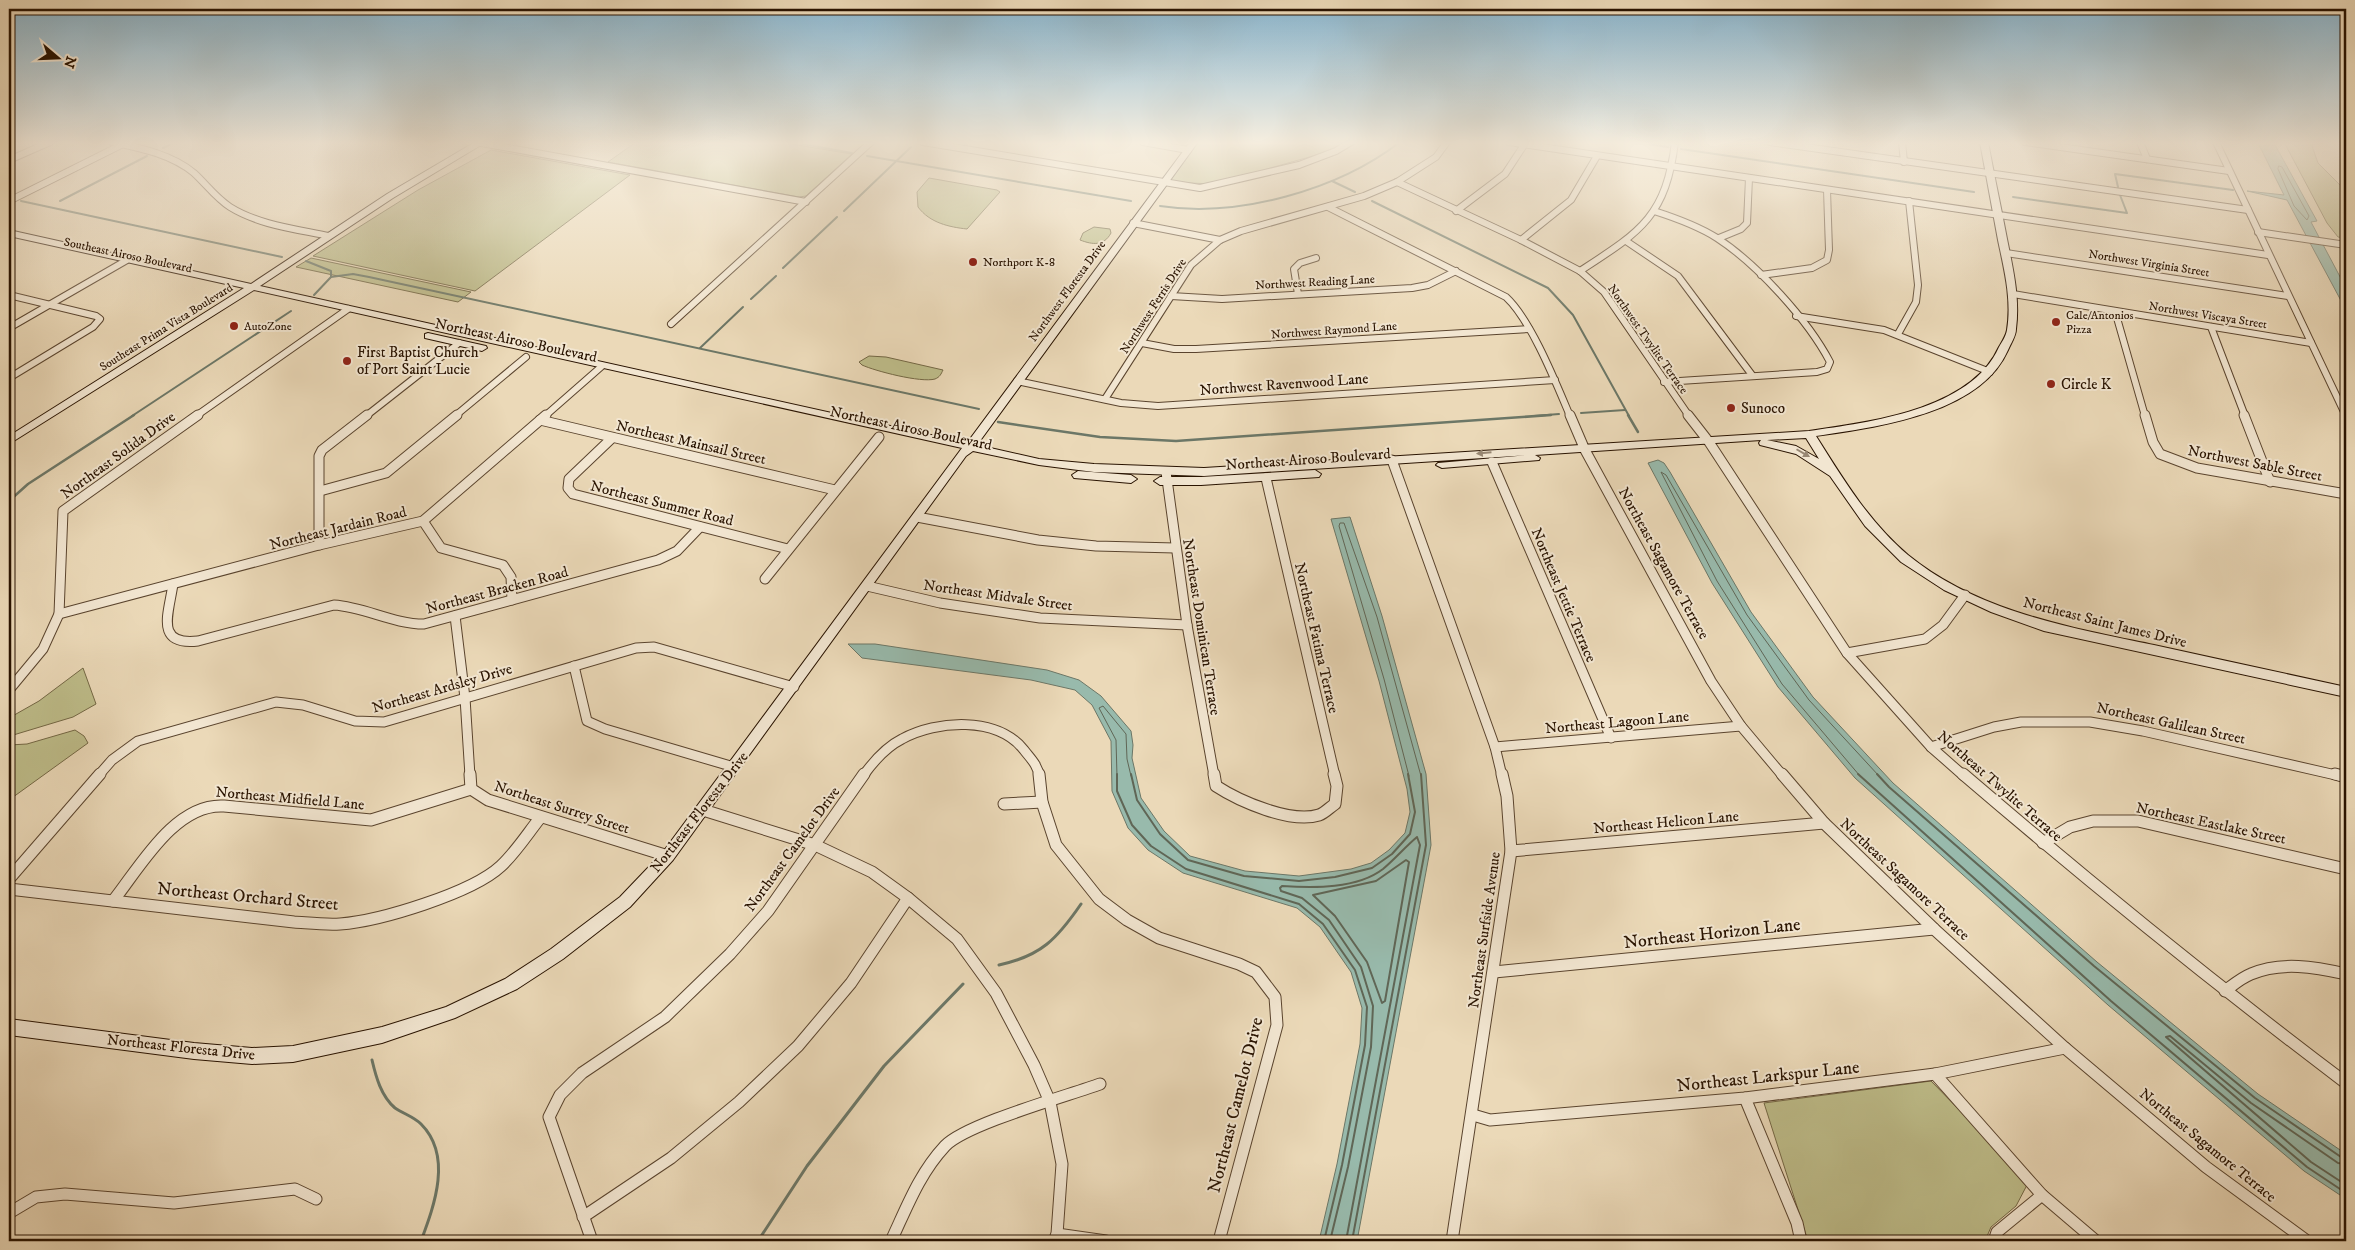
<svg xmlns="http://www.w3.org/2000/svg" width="2355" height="1250" viewBox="0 0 2355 1250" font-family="'IM FELL DW Pica',serif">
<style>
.green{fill:#bebd8a;stroke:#746845}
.water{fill:#98baac;stroke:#6c7767}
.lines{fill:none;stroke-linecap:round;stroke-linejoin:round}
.shore-far1{stroke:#606656;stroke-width:1}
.shore{stroke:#606656;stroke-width:2}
.stream-far2{stroke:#6c7767;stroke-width:2}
.stream-far1{stroke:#6c7767;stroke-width:2.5}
.stream{stroke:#6c7767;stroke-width:3}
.street-far2-casing{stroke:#5a442e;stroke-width:8}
.street-far1-casing{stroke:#5a442e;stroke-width:11}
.street-casing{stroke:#5a442e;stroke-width:13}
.secondary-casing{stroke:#291300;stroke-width:2}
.street-far2{stroke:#f2e6d1;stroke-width:6}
.street-far1{stroke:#f2e6d1;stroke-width:9}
.street{stroke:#f2e6d1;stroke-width:11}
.secondary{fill:#f2e6d1;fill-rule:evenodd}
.oneway{fill:#988773}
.poi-dot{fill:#8f2418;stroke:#f2e6d1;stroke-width:2}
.labels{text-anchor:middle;stroke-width:4;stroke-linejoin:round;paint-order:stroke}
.far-street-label{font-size:12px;fill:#291300;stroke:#f2e6d1}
.far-poi-label{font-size:12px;fill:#291300;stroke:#f2e6d1;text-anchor:start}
.street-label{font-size:15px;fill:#291300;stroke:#f2e6d1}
.poi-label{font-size:15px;fill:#291300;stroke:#f2e6d1;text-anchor:start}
.near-street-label{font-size:18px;fill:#291300;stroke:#f2e6d1}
</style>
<rect width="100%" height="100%" fill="#ebd9b8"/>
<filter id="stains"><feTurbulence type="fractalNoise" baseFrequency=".004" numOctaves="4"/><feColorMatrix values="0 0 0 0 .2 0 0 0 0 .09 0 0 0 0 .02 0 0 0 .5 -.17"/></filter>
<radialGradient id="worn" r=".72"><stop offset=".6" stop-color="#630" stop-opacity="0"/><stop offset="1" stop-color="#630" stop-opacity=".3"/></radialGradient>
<!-- green -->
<g class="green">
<polygon points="636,142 785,143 852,154 806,196 799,197 608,162"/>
<polygon points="2289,142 2313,143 2312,146 2318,163 2346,191 2346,238 2338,237 2327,223 2285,144"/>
<polygon points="1197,143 1346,143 1334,150 1214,184 1166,182"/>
<polygon points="491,150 630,175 475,291 313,256 418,190"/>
<path d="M929 178 997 190 1000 192 967 229C949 227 930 223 918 207L917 192Z"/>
<path d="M1094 227 1110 229 1111 233C1104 246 1093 245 1080 240L1083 233Z"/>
<polygon points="311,258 471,292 458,302 296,267"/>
<path d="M869 356 886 357 943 370C941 374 940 377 935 379 921 383 875 371 862 365L859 362Z"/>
<polygon points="83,668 96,704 73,717 10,736 9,742 9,718 39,701"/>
<polygon points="75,730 84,736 88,743 9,800 9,745 27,744"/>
<polygon points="1931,1081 1971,1122 2027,1185 2016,1206 1991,1227 1985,1241 1808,1241 1764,1103"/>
</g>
<!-- water -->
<g class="water">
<polygon points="2258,143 2274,143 2317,221 2311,222 2346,288 2346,310 2287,200 2247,191 2284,195"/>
<polygon points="1658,460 1664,463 1670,472 1751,612 1813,697 1893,783 2097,962 2258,1094 2346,1154 2346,1199 2304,1171 2108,1005 1855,778 1778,687 1712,583 1648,463"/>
<polygon points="1350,517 1382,616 1426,774 1431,845 1357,1241 1319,1241 1337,1164 1360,1044 1362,1008 1351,972 1320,927 1297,908 1183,873 1148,850 1128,828 1112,791 1111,741 1092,705 1075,690 1031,680 862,658 848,644 875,644 1047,670 1079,680 1101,696 1131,731 1133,745 1132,758 1141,798 1164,831 1190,856 1245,871 1299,876 1351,869 1371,863 1389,850 1405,833 1410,812 1407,789 1379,681 1331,519"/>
</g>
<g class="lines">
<!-- shore-far1 -->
<g class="shore-far1">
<polygon points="2279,166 2282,167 2309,216 2307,220 2294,206 2278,169"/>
<polyline points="1117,776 1116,740 1099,708 1103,706 1126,734 1127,759 1131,776"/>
<polyline points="1409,776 1384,679 1339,526 1340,523 1344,523 1377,617 1421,776"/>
<polyline points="1860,776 1782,684 1717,581 1661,472 1666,475 1747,615 1809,700 1879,776"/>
</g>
<!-- shore -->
<g class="shore">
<polyline points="1117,774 1117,791 1132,825 1151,846 1186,869 1299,904 1323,924 1355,970 1367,1007 1365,1045 1342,1165 1324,1241"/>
<polyline points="1131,774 1137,800 1160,834 1188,860 1244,876 1299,881 1335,877 1372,868 1392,854 1410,834 1415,812 1408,774"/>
<polyline points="1858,774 2111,1001 2307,1167 2346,1193"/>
<polyline points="1877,774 1889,787 2094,966 2255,1098 2341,1157 2346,1158"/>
<polygon points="1406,860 1409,862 1385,1001 1382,1003 1367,962 1335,916 1313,895 1376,881"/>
<polyline points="2346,1164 2338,1163 2251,1103 2170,1036 2166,1037 2311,1162 2346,1185"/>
<path d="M1330 1241 1348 1167 1371 1047 1373 1006 1361 967 1329 920 1302 898 1281 891 1280 888 1282 886C1314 888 1357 889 1383 869 1395 859 1405 847 1417 837L1420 845 1346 1241"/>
<polyline points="1352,1241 1426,845 1421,774"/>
</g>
<!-- stream-far2 -->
<g class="stream-far2">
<polyline points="792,142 852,153"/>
<polyline points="1635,142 1668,147"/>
<polyline points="163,148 175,142"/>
<polyline points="1681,149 1974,192"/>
<polyline points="867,156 1131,201"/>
<polyline points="1332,181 1355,192"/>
<polyline points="2118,187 2115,174 2233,190"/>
<polyline points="2013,197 2127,213 2120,195"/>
<polyline points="21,201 282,257"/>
<polyline points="60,201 147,156"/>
<polyline points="1372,201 1548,288 1573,315 1629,416"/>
<path d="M1160 206C1238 218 1338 190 1400 142"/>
<polyline points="844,211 911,147"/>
<polyline points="306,261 331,271 331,277 314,295"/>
<polyline points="783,268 837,217"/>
<polyline points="331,277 353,274 369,277 979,409"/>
<polyline points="751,299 776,276"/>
<polyline points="700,348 743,307"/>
<polyline points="1581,413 1625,410"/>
<polyline points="132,416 291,311"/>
<polyline points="1534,416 1559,414"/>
</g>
<!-- stream-far1 -->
<g class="stream-far1">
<polyline points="1628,415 1638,432"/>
<polyline points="998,422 1100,437 1176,441 1551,415"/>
<polyline points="9,501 28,484 134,415"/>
</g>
<!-- stream -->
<g class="stream">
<path d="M999 965C1041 956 1057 939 1081 904"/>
<path d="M372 1060C376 1077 381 1096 395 1108 404 1114 414 1117 421 1124 453 1156 434 1206 421 1241"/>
<polyline points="758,1241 807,1166 884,1066 963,984"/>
</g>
<!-- street-far2 casing -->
<g class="street-far2-casing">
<g id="street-far2">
<path d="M112 142C140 148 171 154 194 173 206 184 216 198 230 207 259 225 296 229 329 236"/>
<polyline points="476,142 806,202"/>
<polyline points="923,142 1200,188 1299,165 1336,151 1351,142"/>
<polyline points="1143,142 1188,150"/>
<polyline points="1509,142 2268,255"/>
<polyline points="1770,142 2248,210"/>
<polyline points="1902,142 1904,162"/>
<polyline points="2025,142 2229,171"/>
<polyline points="2140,142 2147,159"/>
<polyline points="2216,142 2346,416"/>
<polyline points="9,160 50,142"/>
<polyline points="1397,182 1521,240 1580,271 1604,292 1689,416"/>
<polyline points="9,201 123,144"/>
<path d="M1328 207 1506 297C1531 320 1556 383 1570 416"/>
<polyline points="1456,211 1505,174 1524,145"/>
<path d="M1654 211C1676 218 1698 226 1717 238 1757 264 1808 320 1830 362L1827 369 1817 372 1664 382"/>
<polyline points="1133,223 1220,240"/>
<polyline points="2258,232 2346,245"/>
<polyline points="1719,238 1741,229 1747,223 1749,178"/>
<polyline points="1521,240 1571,200 1597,156"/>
<polyline points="1626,241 1678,276 1752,375"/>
<polyline points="2006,253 2288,296"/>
<path d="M1580 271C1640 232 1666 217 1675 142"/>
<polyline points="1761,275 1812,268 1827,260 1829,250 1827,190"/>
<polyline points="1298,294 1294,269 1300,263 1316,258"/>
<polyline points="2013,294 2311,343"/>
<polyline points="9,295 96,316 100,319 93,327 9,378"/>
<polyline points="1171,296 1222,299 1412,288 1428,285 1456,271"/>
<polyline points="2115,311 2145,416"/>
<polyline points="1796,316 1884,330 1990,372"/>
<polyline points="671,324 871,142"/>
<polyline points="2211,327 2245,416"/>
<polyline points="9,328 127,260"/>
<polyline points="1898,334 1916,302 1918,285 1909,201"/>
<polyline points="1142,343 1174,349 1196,349 1529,329"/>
<polyline points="1017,381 1121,403 1158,406 1555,380"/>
<polyline points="1105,399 1191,265 1220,240 1241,231 1364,196 1397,182 1436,157 1447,142"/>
<polyline points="196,416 348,309"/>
<polyline points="366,416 459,343"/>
<polyline points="455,416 526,357"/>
<polyline points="545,416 602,366"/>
</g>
</g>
<!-- street-far1 casing -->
<g class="street-far1-casing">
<g id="street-far1">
<polyline points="1570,415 1585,450 1711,681 1741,726 1783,776"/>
<polyline points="1688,415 1709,442 1847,653 1931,747 1964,776"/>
<polyline points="2145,415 2153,442 2160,454 2197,468 2346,494"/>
<polyline points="2244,415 2270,482"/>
<polyline points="540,420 835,490"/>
<polyline points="612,438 569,479 568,488 573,494 788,549"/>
<polyline points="1392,460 1495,747 1502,776"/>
<polyline points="1492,462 1611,738"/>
<polyline points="1166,472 1187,625 1214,776"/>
<polyline points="1266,478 1335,776"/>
<polyline points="320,491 386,473 457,415"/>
<polyline points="917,517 1038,540 1096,546 1175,548"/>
<polyline points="423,521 441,548 503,565 511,577 512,600"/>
<polyline points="319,545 319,456 322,450 367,415"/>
<polyline points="765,579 879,437"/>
<path d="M173 584C169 613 154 646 198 641L334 605C365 607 393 624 424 624L658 560 677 551 700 527"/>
<polyline points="867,586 940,603 1040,618 1187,625"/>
<polyline points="59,614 319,545 423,521 546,415"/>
<polyline points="455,616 465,698 470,776"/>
<polyline points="1847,653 1925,639 1943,625 1965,595"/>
<polyline points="574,666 587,721 605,729 734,767"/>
<polyline points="9,690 43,649 59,614 63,511 198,415"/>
<polyline points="1495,747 1741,726"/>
<polyline points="1931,747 1994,727 2021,722 2090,722 2143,731 2340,776"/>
<polyline points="98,776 112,760 138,741 276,702 303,705 355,721 384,722 636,648 654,647 794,687"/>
<path d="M863 776C873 762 888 746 902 739 937 720 997 716 1024 750 1030 758 1038 765 1039 776"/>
</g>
</g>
<!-- street casing -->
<g class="street-casing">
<g id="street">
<polyline points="470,774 471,789 488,800 668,856"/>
<polyline points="1039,774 1042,802 1056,845 1099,899 1127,920 1159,938 1239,964 1256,972 1275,997 1277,1025 1219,1241"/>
<path d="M1214 774 1216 786C1239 801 1291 824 1319 815 1325 813 1330 807 1335 804L1337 786 1334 774"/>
<polyline points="1782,774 1824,823 1934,929 2065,1048 2206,1167 2307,1241"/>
<path d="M1963 774C2088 881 2215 984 2346 1083"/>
<polyline points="2335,774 2346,777"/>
<polyline points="1004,804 1042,802"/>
<polyline points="703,810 815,845 872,872 908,898 957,939 996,993 1034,1065 1050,1102 1062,1164 1057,1234 1054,1241"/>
<polyline points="2043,843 2070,827 2093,821 2138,821 2346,869"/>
<polyline points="1511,851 1824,823"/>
<polyline points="9,879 100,774"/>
<path d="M9 889 294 922C309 923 325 925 340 924 380 921 472 893 501 866 516 852 528 833 540 818"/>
<path d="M113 901C140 867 175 803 224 806L371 820 471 789"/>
<polyline points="1494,972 1934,929"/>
<path d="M2225 991C2233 985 2241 978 2251 974 2281 961 2315 967 2346 974"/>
<polyline points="1935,1074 2042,1195 2096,1241"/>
<polyline points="1745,1098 1797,1223 1801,1241"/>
<polyline points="1473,1115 1490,1120 1745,1098 1935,1074 2065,1048"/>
<polyline points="9,1213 36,1197 65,1194 174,1203 295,1189 316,1199"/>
<polyline points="583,1217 671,1158 739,1102 798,1046 851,983 908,898"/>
<polyline points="1057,1234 1106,1241"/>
<polyline points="592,1241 549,1117 560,1095 582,1073 665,1017 730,954 768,911 864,774"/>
<path d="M891 1241C907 1207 919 1174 945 1146 966 1124 1067 1096 1100 1084"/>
<polyline points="1452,1241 1511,851 1507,796 1502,774"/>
<polyline points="1994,1241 1997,1232 2042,1195"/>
</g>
</g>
<!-- secondary casing -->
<g class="secondary-casing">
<g id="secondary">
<path d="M475 142H486L393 198 260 286 967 443 1190 142H1198L977 445 1039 459 1094 464 1204 468 1809 431C1870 422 1971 410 1999 347 2002 342 2006 336 2007 330 2012 299 2004 269 1998 240 1992 207 1986 175 1980 142H1988C1994 175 2001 207 2007 239 2013 269 2020 298 2016 329 2016 336 2011 343 2008 350 1980 414 1877 427 1816 436 1843 479 1869 522 1908 555 1978 612 2069 627 2154 645 2218 659 2282 673 2346 687V697L2044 631 1991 612 1944 590 1901 562 1865 526 1830 476 1796 454 1760 445 1759 443 1761 440 1535 455 1540 458 1539 460 1442 468 1436 465 1438 463 1530 455 1204 476 1094 472 1039 465 973 451 966 456 673 860 630 907 563 959 517 989 455 1018 382 1043 293 1062 252 1064 194 1059 9 1035V1019L194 1043 252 1048 293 1046 382 1027 446 1007 505 979 551 949 620 897 663 852 962 448 254 290 9 444V436L244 288 9 236V230L251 284 387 194ZM1806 438 1819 459 1796 446 1767 440Z"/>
<polygon points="428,333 486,346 487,348 482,351 425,338 425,334"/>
<polygon points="1315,470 1321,474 1319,477 1201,485 1160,485 1154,481 1160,477 1201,477"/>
<polygon points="1078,471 1131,475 1137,479 1131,483 1074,478 1072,475"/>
</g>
</g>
<!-- street-far2 -->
<use href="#street-far2" class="street-far2"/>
<!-- street-far1 -->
<use href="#street-far1" class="street-far1"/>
<!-- street -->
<use href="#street" class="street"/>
<!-- secondary -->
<use href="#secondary" class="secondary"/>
</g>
<!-- one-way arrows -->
<defs><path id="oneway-solid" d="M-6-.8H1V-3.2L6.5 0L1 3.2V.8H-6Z" transform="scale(1.25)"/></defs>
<g class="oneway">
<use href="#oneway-solid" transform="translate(1484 453) rotate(175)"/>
<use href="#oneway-solid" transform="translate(1803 453) rotate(30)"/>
</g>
<!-- sky -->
<linearGradient id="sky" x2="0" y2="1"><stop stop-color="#88b6d0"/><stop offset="0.45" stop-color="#f6eedf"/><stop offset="1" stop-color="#f6eedf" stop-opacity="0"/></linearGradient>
<rect width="2355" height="318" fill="url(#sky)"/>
<!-- markers -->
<g class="poi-dot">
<circle cx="973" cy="262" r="5"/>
<circle cx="2056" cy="322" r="5"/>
<circle cx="234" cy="326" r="5"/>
<circle cx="347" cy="361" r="5"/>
<circle cx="2051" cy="384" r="5"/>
<circle cx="1731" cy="408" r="5"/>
</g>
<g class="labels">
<!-- far-street labels -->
<g class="far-street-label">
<text transform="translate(128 255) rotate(12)" y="4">Southeast Airoso Boulevard</text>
<text transform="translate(2149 263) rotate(9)" y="4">Northwest Virginia Street</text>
<text transform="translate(1315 282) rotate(-3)" y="4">Northwest Reading Lane</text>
<text transform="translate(1067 291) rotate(-54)" y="4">Northwest Floresta Drive</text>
<text transform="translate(1153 306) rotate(-57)" y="4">Northwest Ferris Drive</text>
<text transform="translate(2208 315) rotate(9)" y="4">Northwest Viscaya Street</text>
<text transform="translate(166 327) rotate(-32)" y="4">Southeast Prima Vista Boulevard</text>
<text transform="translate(1334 330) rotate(-4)" y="4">Northwest Raymond Lane</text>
<text transform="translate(1648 339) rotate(55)" y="4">Northwest Twylite Terrace</text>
</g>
<!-- far-poi labels -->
<g class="far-poi-label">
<text x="983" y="266">Northport K-8</text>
<text x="2066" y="319">Cale/Antonios<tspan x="2066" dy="14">Pizza</tspan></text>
<text x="244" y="330">AutoZone</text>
</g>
<!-- street labels -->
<g class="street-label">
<text transform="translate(516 340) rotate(12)" y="5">Northeast Airoso Boulevard</text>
<text transform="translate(1284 384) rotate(-4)" y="5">Northwest Ravenwood Lane</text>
<text transform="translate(911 428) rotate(12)" y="5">Northeast Airoso Boulevard</text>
<text transform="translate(691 442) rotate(13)" y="5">Northeast Mainsail Street</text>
<text transform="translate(118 455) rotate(-36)" y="5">Northeast Solida Drive</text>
<text transform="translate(1308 459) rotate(-4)" y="5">Northeast Airoso Boulevard</text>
<text transform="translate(2255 463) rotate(11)" y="5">Northwest Sable Street</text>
<text transform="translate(662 503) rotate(14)" y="5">Northeast Summer Road</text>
<text transform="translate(338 528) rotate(-14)" y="5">Northeast Jardain Road</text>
<text transform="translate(1664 563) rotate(61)" y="5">Northeast Sagamore Terrace</text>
<text transform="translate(497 590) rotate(-15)" y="5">Northeast Bracken Road</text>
<text transform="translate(998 595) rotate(8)" y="5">Northeast Midvale Street</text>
<text transform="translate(1564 595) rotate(67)" y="5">Northeast Jettie Terrace</text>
<text transform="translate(2105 622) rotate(14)" y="5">Northeast Saint James Drive</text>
<text transform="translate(1202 627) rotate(81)" y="5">Northeast Dominican Terrace</text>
<text transform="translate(1317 638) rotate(77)" y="5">Northeast Fatima Terrace</text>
<text transform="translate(442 688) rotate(-16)" y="5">Northeast Ardsley Drive</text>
<text transform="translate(1617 722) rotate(-5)" y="5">Northeast Lagoon Lane</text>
<text transform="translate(2171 723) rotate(12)" y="5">Northeast Galilean Street</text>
<text transform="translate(2000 786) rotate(41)" y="5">Northeast Twylite Terrace</text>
<text transform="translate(290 798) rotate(5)" y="5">Northeast Midfield Lane</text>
<text transform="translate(562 807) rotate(18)" y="5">Northeast Surrey Street</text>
<text transform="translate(699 812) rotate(-52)" y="5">Northeast Floresta Drive</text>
<text transform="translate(1666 822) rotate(-5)" y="5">Northeast Helicon Lane</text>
<text transform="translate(2211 823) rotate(12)" y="5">Northeast Eastlake Street</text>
<text transform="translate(792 849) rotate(-54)" y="5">Northeast Camelot Drive</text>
<text transform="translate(1905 879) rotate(43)" y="5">Northeast Sagamore Terrace</text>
<text transform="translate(1484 930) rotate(-82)" y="5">Northeast Surfside Avenue</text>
<text transform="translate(181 1047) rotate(6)" y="5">Northeast Floresta Drive</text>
<text transform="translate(2208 1145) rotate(39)" y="5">Northeast Sagamore Terrace</text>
</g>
<!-- poi labels -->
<g class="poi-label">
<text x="357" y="357">First Baptist Church<tspan x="357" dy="17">of Port Saint Lucie</tspan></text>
<text x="2061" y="389">Circle K</text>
<text x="1741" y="413">Sunoco</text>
</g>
<!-- near-street labels -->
<g class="near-street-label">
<text transform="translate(248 896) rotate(5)" y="6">Northeast Orchard Street</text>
<text transform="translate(1712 933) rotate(-6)" y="6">Northeast Horizon Lane</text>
<text transform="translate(1768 1076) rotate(-6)" y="6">Northeast Larkspur Lane</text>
<text transform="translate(1235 1105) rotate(-76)" y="6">Northeast Camelot Drive</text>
</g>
</g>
<!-- margin -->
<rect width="2355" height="1250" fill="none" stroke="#ebd9b8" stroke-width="30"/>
<rect x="10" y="10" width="2335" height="1230" fill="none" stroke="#291300" stroke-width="2.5"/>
<rect x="15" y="15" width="2325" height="1220" fill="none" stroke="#291300"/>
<!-- north arrow -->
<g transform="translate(58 58) rotate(109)" stroke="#f2e6d1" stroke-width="4" paint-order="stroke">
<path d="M0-4L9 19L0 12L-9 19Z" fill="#291300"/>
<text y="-8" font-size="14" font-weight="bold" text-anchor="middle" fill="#291300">N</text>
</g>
<rect width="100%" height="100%" filter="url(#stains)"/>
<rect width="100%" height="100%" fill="url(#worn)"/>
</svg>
